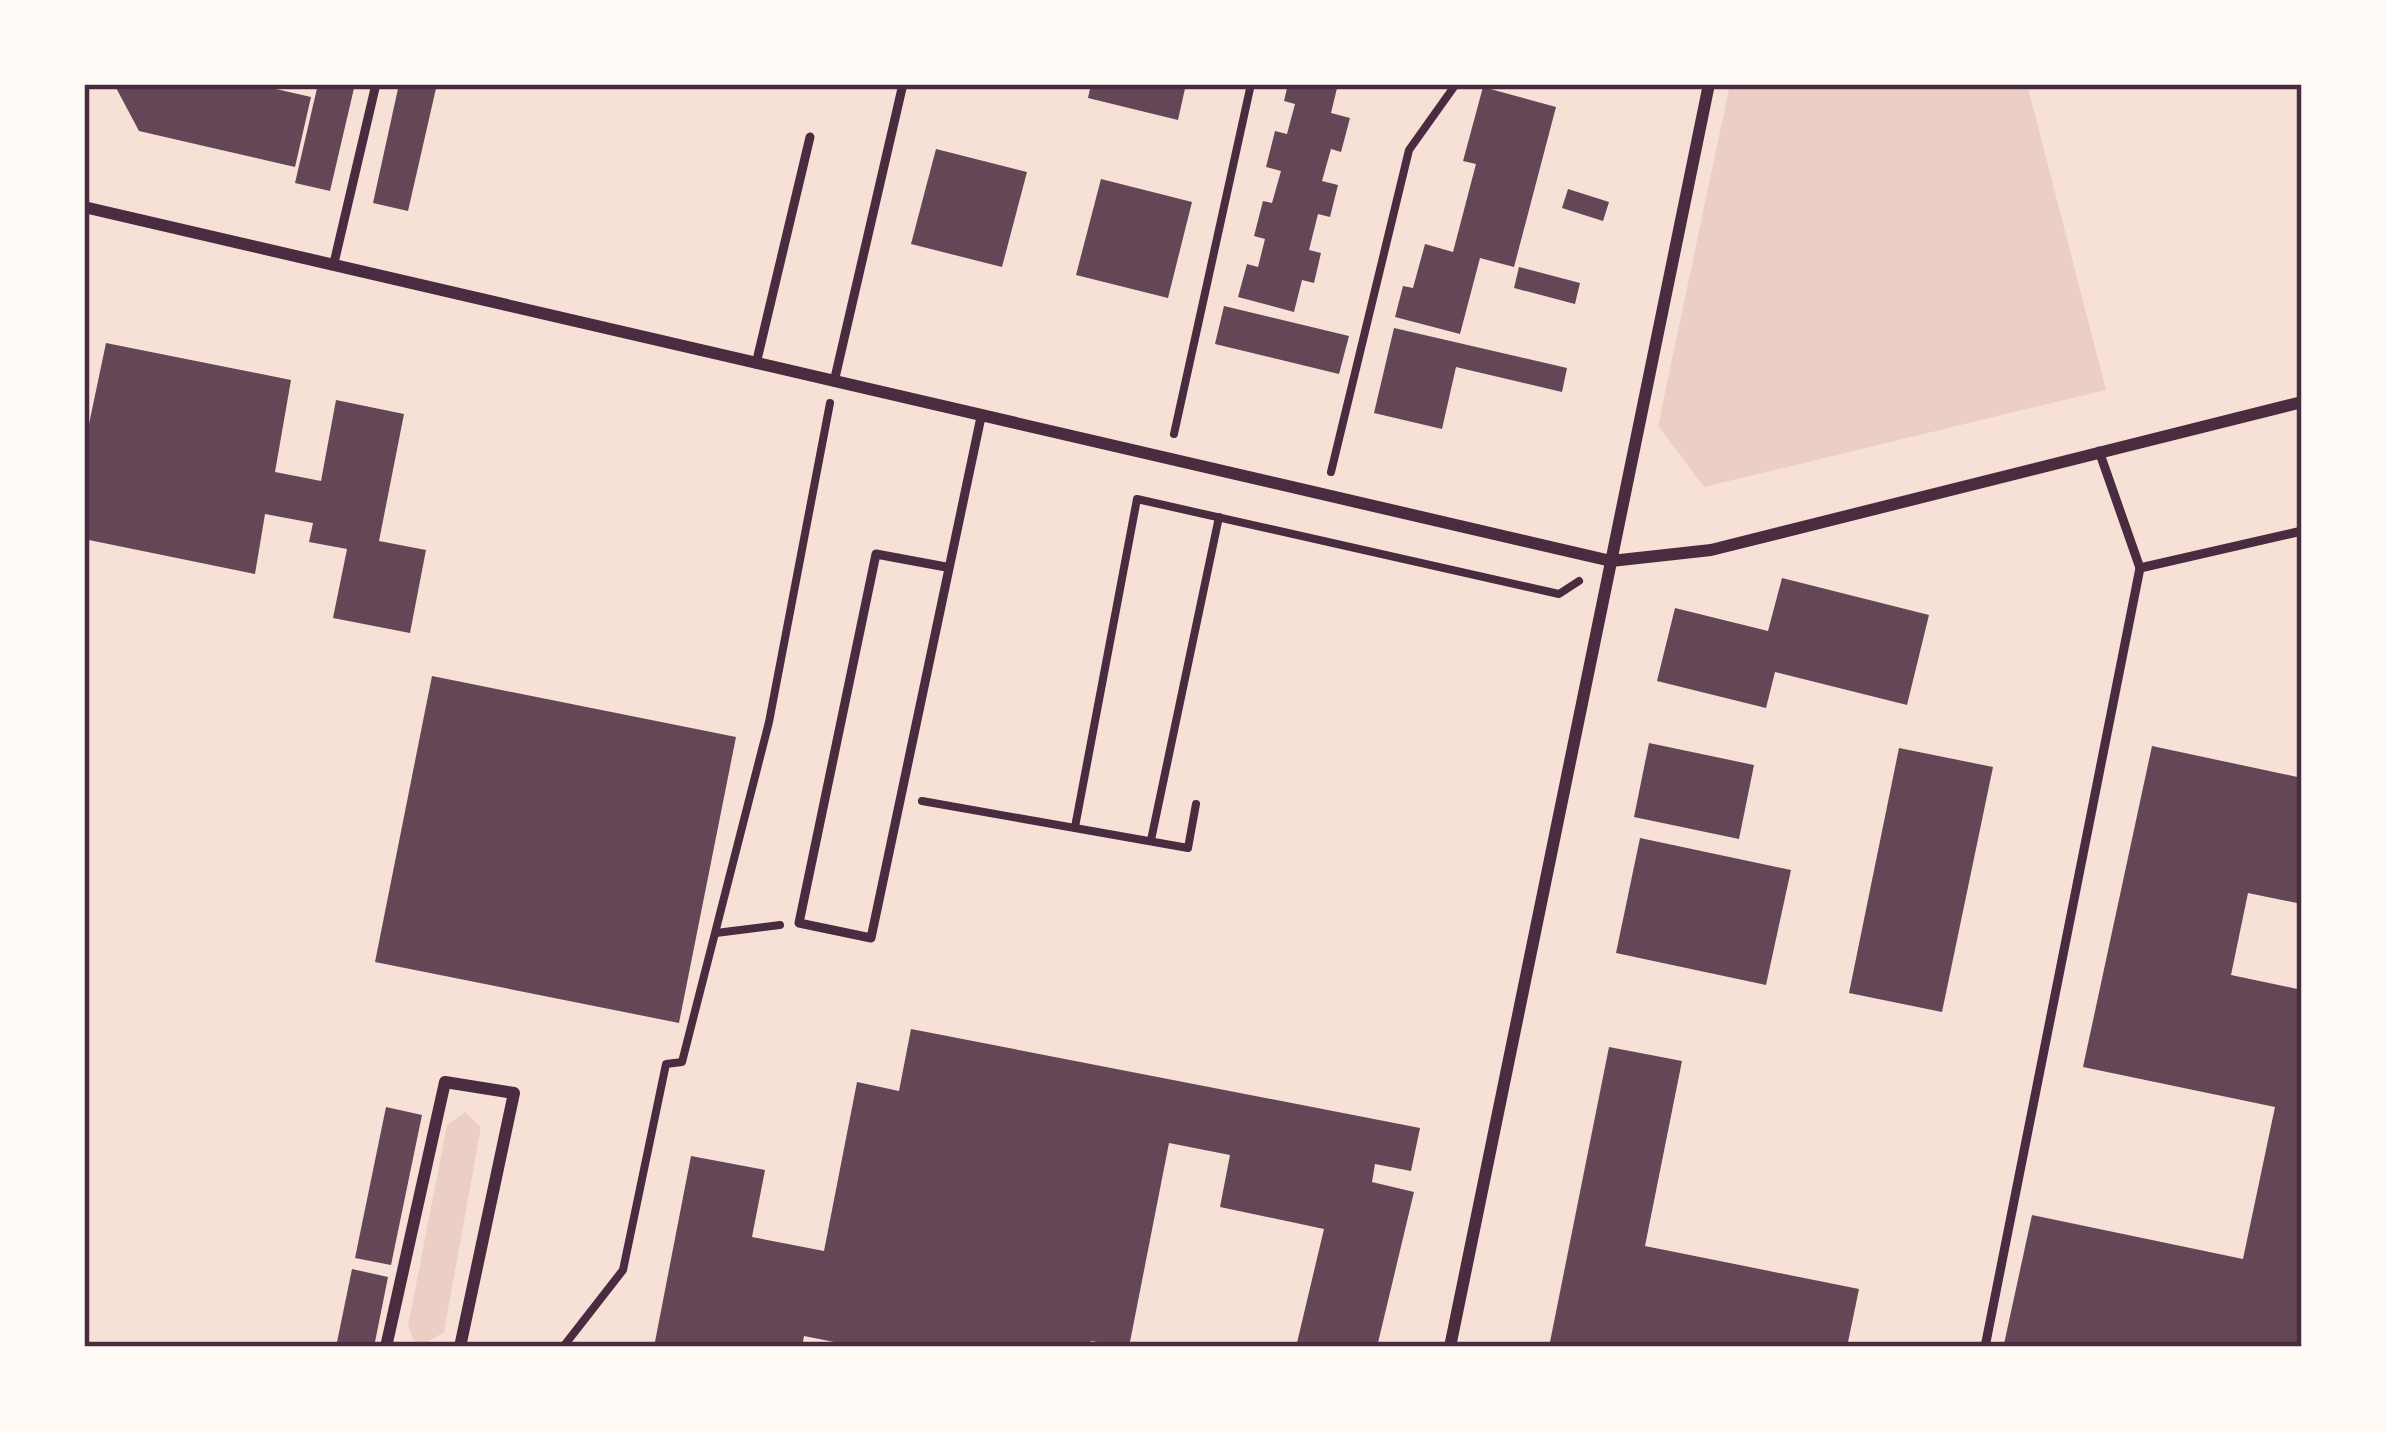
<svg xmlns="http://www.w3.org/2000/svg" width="2386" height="1431" viewBox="0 0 2386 1431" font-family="'Archivo Narrow',sans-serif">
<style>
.green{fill:#ebcfc5}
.building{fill:#644757}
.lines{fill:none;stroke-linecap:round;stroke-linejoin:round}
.path{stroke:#4a2c40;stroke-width:8}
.service{stroke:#4a2c40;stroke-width:9}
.minor{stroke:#4a2c40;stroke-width:12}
.neatline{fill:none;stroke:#4a2c40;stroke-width:4.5}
</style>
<rect width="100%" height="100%" fill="#f7e1d7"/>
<!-- green -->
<g class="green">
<polygon points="1730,84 2027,84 2106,390 1704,487 1658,426"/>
<polygon points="465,1112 481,1127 444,1332 423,1345 413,1339 408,1326 447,1125"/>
</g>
<!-- building -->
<g class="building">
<polygon points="114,84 254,84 311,97 295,167 139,131"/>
<polygon points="318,84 355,84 330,191 295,183"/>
<polygon points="399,84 437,84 408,211 373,203"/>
<polygon points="1091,84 1186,84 1178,120 1088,98"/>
<polygon points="1288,84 1338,84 1331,113 1350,118 1341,152 1331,149 1322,181 1338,185 1330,217 1318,214 1309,250 1321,253 1314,283 1302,280 1294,312 1238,297 1247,264 1258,267 1265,239 1254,236 1263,201 1272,203 1281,171 1266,167 1275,131 1287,134 1295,104 1284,101"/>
<polygon points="1483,87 1556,107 1514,267 1480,258 1460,334 1395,317 1403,286 1413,288 1425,244 1453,252 1476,164 1463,161"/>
<polygon points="936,149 1027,172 1002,267 911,244"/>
<polygon points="1101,179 1192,202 1168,298 1076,275"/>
<polygon points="1568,189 1609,202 1603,221 1562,208"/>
<polygon points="1519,267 1580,283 1575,304 1514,288"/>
<polygon points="1224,306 1349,336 1339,374 1215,344"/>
<polygon points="1394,328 1567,368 1562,392 1456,367 1442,429 1374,413"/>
<polygon points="106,343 291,380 275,472 321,481 336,400 404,414 379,541 426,550 410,633 333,618 347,549 309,542 313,523 265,514 255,574 84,539 84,423 89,424"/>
<polygon points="1782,578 1929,615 1907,705 1775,672 1766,708 1657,681 1675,608 1768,631"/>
<polygon points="432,676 736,737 679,1023 375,962"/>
<polygon points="1649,743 1754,765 1739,839 1634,817"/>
<polygon points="2152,746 2302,778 2302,904 2248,893 2231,975 2302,990 2302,1231 2297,1253 2302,1254 2302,1347 2004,1344 2032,1215 2243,1259 2275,1107 2083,1067"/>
<polygon points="1899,748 1993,767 1942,1012 1849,993"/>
<polygon points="1640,838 1791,870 1766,985 1616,953"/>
<polygon points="911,1029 1420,1128 1411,1171 1375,1164 1372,1182 1414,1192 1377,1347 1296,1347 1324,1229 1220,1207 1230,1155 1169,1143 1129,1347 1091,1341 1090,1347 859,1347 804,1336 802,1347 654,1347 691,1156 765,1170 752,1237 824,1251 857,1082 899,1091"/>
<polygon points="1609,1047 1682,1061 1645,1246 1859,1289 1847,1347 1549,1347"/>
<polygon points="386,1107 422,1115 391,1265 355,1258"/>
<polygon points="352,1269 388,1277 374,1347 336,1347"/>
</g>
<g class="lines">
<!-- path -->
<g class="path">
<polyline points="1174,434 1251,84"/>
<polyline points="1331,472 1409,150 1456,84"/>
<polyline points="922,801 1188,848 1196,804"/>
<polyline points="1075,827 1137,499 1559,594 1579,581"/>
<polyline points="1151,840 1219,517"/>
<polyline points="716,933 780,925"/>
<polyline points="563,1347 623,1270 666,1064 682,1062 769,722 830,403"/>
</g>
<!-- service -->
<g class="service">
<polyline points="334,263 376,84"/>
<polyline points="756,364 810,137"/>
<polyline points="834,382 903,84"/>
<polyline points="946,567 876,554 799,923 871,938 981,417"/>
<polyline points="2140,568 2302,531"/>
<polyline points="1985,1347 2140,568 2099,451"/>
</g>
<!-- minor -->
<g class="minor">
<polyline points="84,207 1611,561 1711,550 2302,402"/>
<polyline points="386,1347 445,1082 514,1093 460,1347"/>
<polyline points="1450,1347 1709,84"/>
</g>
</g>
<!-- border -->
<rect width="2386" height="1431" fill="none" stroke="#fffaf5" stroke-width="174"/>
<rect x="87" y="87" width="2212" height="1257" class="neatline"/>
</svg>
